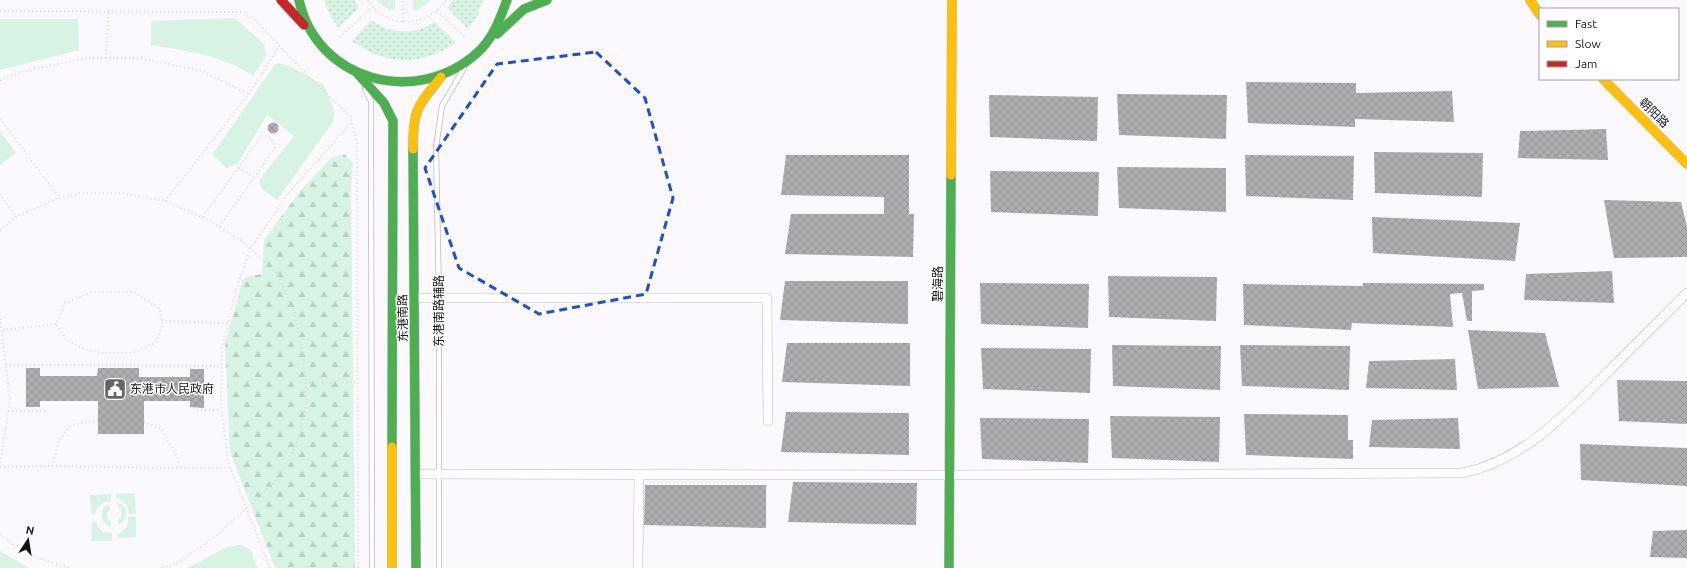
<svg xmlns="http://www.w3.org/2000/svg" width="1687" height="568" viewBox="0 0 1687 568" font-family="Ubuntu,'Noto Sans SC',sans-serif">
<style>
.grass{fill:#d7f3e3}
.forest{fill:url(#forest-firs)}
.garden{fill:url(#garden-dots)}
.building{fill:url(#building-cross-hatch)}
.lines{fill:none;stroke-linecap:round;stroke-linejoin:round}
.lane-casing{stroke:#bbb8bd;stroke-width:6}
.street-casing{stroke:#bbb8bd;stroke-width:10}
.fast-casing{stroke:#bbb8bd;stroke-width:10}
.slow-casing{stroke:#bbb8bd;stroke-width:10}
.jam-casing{stroke:#bbb8bd;stroke-width:10}
.path{stroke:#d9d8d9;stroke-width:2;stroke-dasharray:1 3;stroke-linecap:butt}
.lane{stroke:#fefeff;stroke-width:4.5}
.street{stroke:#fefeff;stroke-width:9}
.fast{stroke:#4caf50;stroke-width:9}
.slow{stroke:#ffc107;stroke-width:9}
.jam{stroke:#c62828;stroke-width:9}
.marked{fill:none;stroke:#1d4ed8;stroke-width:3;stroke-dasharray:8 5;stroke-linejoin:round}
.labels{text-anchor:middle;stroke-width:3;stroke-linejoin:round;paint-order:stroke}
.street-label{font-size:12px;fill:#181319;stroke:#fff}
.poi-label{font-size:12px;fill:#181319;stroke:#fff;text-anchor:start}
</style>
<defs>
<pattern id="forest-firs" width="22" height="20" patternUnits="userSpaceOnUse"><rect width="22" height="20" fill="#d7f3e3"/><path d="M5 1l3.5 6h-7zM16 11l3.5 6h-7z" fill="#b8cfc2"/></pattern>
<pattern id="garden-dots" width="8" height="8" patternUnits="userSpaceOnUse"><rect width="8" height="8" fill="#d7f3e3"/><path d="M2 2h.1M6 6h.1" fill="none" stroke="#b8cfc2" stroke-width="1.8" stroke-linecap="round"/></pattern>
<pattern id="building-cross-hatch" width="8" height="8" patternUnits="userSpaceOnUse"><rect width="8" height="8" fill="#b0adb1"/><path d="M0 0l8 8M0 8l8-8" fill="none" stroke="#979498"/></pattern>
</defs>
<rect width="100%" height="100%" fill="#fbf9fd"/>
<!-- grass -->
<g class="grass">
<polygon points="376,0 395,0 395,10 389,10"/>
<polygon points="413,0 431,0 418,10 413,10"/>
<path d="M235 18 264 44 266 56 253 76C223 55 186 51 151 45V21Z"/>
<polygon points="0,19 78,19 79,50 0,70"/>
<polygon points="276,63 290,66 324,85 335,112 333,122 277,200 263,190 259,184 260,179 294,136 267,115 238,163 227,168 212,155"/>
<polygon points="0,131 16,153 0,165"/>
<path d="M135 493 136 513 129 514C128 505 125 501 116 498V494Z"/>
<polygon points="111,494 111,502 104,502 97,508 95,514 91,514 90,495"/>
<path d="M117 502 123 505C129 513 127 520 118 525V520L122 516 121 510 118 507Z"/>
<path d="M110 504V509L107 513V518L111 522V527C102 523 99 516 104 507Z"/>
<path d="M128 517H136V537L118 538 117 534C126 530 129 526 128 517Z"/>
<path d="M92 522H96C99 530 103 533 112 533V541H91Z"/>
<polygon points="241,545 251,550 257,568 187,568 227,547"/>
<polygon points="0,551 29,568 0,568"/>
</g>
<!-- forest -->
<polygon class="forest" points="344,154 353,163 351,189 355,568 275,568 230,452 225,344 243,279 250,276 262,274 264,240 300,191 331,158"/>
<!-- garden -->
<g class="garden">
<polygon points="324,0 354,0 359,8 338,27 330,16"/>
<polygon points="452,0 483,0 478,15 468,29 448,8"/>
<path d="M371 20C392 35 413 35 435 22L456 42C424 67 383 65 352 41Z"/>
</g>
<!-- building -->
<g class="building">
<polygon points="1246,82 1356,83 1356,93 1452,91 1454,122 1355,119 1355,127 1248,123"/>
<polygon points="1117,94 1227,95 1226,139 1119,135"/>
<polygon points="989,95 1098,97 1097,141 990,137"/>
<circle cx="273" cy="128" r="5.5"/>
<polygon points="1606,129 1608,160 1518,158 1520,131"/>
<polygon points="1374,152 1483,153 1482,197 1375,193"/>
<polygon points="786,155 909,155 909,214 914,214 913,257 785,254 791,214 884,214 884,197 781,195"/>
<polygon points="1245,155 1354,156 1353,200 1246,196"/>
<polygon points="1117,167 1226,168 1226,212 1119,208"/>
<polygon points="990,171 1099,172 1098,216 991,212"/>
<polygon points="1604,200 1681,202 1687,227 1687,257 1614,258"/>
<polygon points="1372,217 1520,223 1515,261 1373,253"/>
<polygon points="1612,271 1614,303 1524,300 1526,274"/>
<polygon points="1108,276 1217,277 1216,321 1109,317"/>
<polygon points="785,281 908,281 908,324 780,320"/>
<polygon points="980,283 1089,284 1088,328 981,324"/>
<polygon points="1363,283 1484,284 1484,290 1472,291 1472,321 1467,321 1462,293 1450,294 1453,327 1352,323 1351,330 1244,325 1243,284 1363,286"/>
<polygon points="1468,330 1545,333 1559,387 1478,389"/>
<polygon points="787,343 910,343 910,386 782,382"/>
<polygon points="1112,345 1221,346 1220,390 1113,386"/>
<polygon points="1240,345 1350,346 1349,390 1242,386"/>
<polygon points="981,348 1091,349 1090,393 983,389"/>
<polygon points="1455,359 1457,390 1366,388 1369,361"/>
<polygon points="26,368 40,368 40,376 97,376 98,368 139,368 139,377 190,377 190,369 204,369 204,408 190,407 190,401 144,401 144,434 98,434 98,401 40,401 40,407 26,407"/>
<polygon points="1617,380 1687,381 1687,424 1619,421"/>
<polygon points="786,412 909,413 909,455 781,452"/>
<polygon points="1244,414 1348,415 1348,440 1353,440 1353,459 1246,455"/>
<polygon points="1110,416 1220,417 1219,462 1112,458"/>
<polygon points="980,418 1089,419 1088,463 982,459"/>
<polygon points="1458,418 1460,449 1369,447 1372,420"/>
<polygon points="1580,444 1687,448 1687,486 1581,480"/>
<polygon points="793,482 917,483 916,525 788,522"/>
<polygon points="645,485 766,485 766,528 644,525"/>
<polygon points="1687,530 1687,558 1650,557 1653,531"/>
</g>
<g class="lines">
<!-- lane casing -->
<g class="lane-casing">
<g id="lane">
<polyline points="365,89 371,101 371,128 372,568"/>
<polyline points="439,568 439,298 436,147 442,106 464,68"/>
</g>
</g>
<!-- street casing -->
<g class="street-casing">
<g id="street">
<polyline points="414,298 767,298 768,421"/>
<path d="M416 474 948 475 1463 473C1524 460 1567 413 1610 370 1635 344 1661 319 1687 293"/>
<polyline points="638,568 639,475"/>
</g>
</g>
<!-- fast casing -->
<g class="fast-casing">
<g id="fast">
<path d="M299 0C317 82 417 107 477 53 493 39 500 19 507 0"/>
<polyline points="497,34 524,9 547,0"/>
<polyline points="357,73 384,103 393,121 392,447"/>
<polyline points="413,149 416,568"/>
<polyline points="949,568 951,175"/>
</g>
</g>
<!-- slow casing -->
<g class="slow-casing">
<g id="slow">
<polyline points="1530,0 1540,15"/>
<polyline points="1603,79 1687,164"/>
<path d="M413 149C413 109 417 107 441 77"/>
<polyline points="951,175 952,0"/>
<polyline points="392,568 392,447"/>
</g>
</g>
<!-- jam casing -->
<g class="jam-casing">
<polyline id="jam" points="281,0 304,25"/>
</g>
<!-- path -->
<g class="path">
<path d="M368 0C386 30 427 28 446 0"/>
<polyline points="0,11 241,12 254,19 306,74 350,116 357,144 358,568"/>
<polyline points="437,11 466,38"/>
<polyline points="403,22 403,0"/>
<polyline points="340,37 372,7"/>
<polyline points="106,58 108,11"/>
<polyline points="0,80 21,72 86,58 139,58 202,71 249,94"/>
<polyline points="0,119 60,198"/>
<polyline points="239,168 253,177"/>
<polyline points="0,194 16,217"/>
<polyline points="165,201 249,94 279,46"/>
<polyline points="203,217 261,136 268,136 273,141 275,148 219,227"/>
<polyline points="0,230 16,217 54,200 81,193 120,193 165,201 208,220 245,243 278,275 294,311 303,358 307,400 296,446 274,483 214,538 177,563 160,568"/>
<polyline points="0,319 10,401 0,463"/>
<polyline points="162,321 228,323"/>
<polyline points="3,330 56,324 65,303 91,292 133,292 159,308 163,325 155,343 132,353 103,353 81,348 66,339 56,324"/>
<polyline points="6,365 221,366"/>
<polyline points="306,383 357,382"/>
<polyline points="197,410 221,410"/>
<polyline points="8,411 45,411"/>
<polyline points="144,422 162,429 178,459 179,468 230,468"/>
<polyline points="52,466 179,468"/>
<polyline points="0,467 52,466 59,440 72,425 98,420"/>
<path d="M0 534C20 552 45 562 71 568"/>
<polyline points="270,568 228,462 221,404 222,348 236,290 251,248 286,196 352,122"/>
</g>
<!-- lane -->
<use href="#lane" class="lane"/>
<!-- street -->
<use href="#street" class="street"/>
<!-- fast -->
<use href="#fast" class="fast"/>
<!-- slow -->
<use href="#slow" class="slow"/>
<!-- jam -->
<use href="#jam" class="jam"/>
</g>
<!-- marked area -->
<path class="marked" d="M596 52 645 98 673 198 646 294 539 314 459 268 425 168 497 64Z"/>
<!-- icons -->
<defs>
<g id="civic-square" transform="scale(1.15)"><rect x="-9" y="-9" width="18" height="18" rx="4" fill="#676469" stroke="#fff"/><path d="M-.6-6.5H3V-4.5H.6V-3L4-1V1h2V6H-6V1h2V-1L-.6-3ZM-1.2 2.5V6h2.4V2.5Z" fill="#fff"/></g>
</defs>
<g fill-rule="evenodd">
<use href="#civic-square" x="115" y="389"/>
</g>
<g class="labels">
<!-- street labels -->
<g class="street-label">
<text transform="translate(1654 113) rotate(45)" y="4">朝阳路</text>
<text transform="translate(938 284) rotate(-90)" y="4">碧海路</text>
<text transform="translate(439 311) rotate(-90)" y="4">东港南路辅路</text>
<text transform="translate(403 318) rotate(-91)" y="4">东港南路</text>
</g>
<!-- poi labels -->
<g class="poi-label">
<text x="130" y="393">东港市人民政府</text>
</g>
</g>
<!-- legend -->
<rect x="1539" y="8" width="140" height="72" fill="#ffffff" stroke="#a3a1a3"/>
<rect x="1547" y="21" width="20" height="6" fill="#4caf50" stroke="#a3a1a3"/>
<text x="1575" y="28" font-size="12" fill="#181319">Fast</text>
<rect x="1547" y="41" width="20" height="6" fill="#ffc107" stroke="#a3a1a3"/>
<text x="1575" y="48" font-size="12" fill="#181319">Slow</text>
<rect x="1547" y="61" width="20" height="6" fill="#c62828" stroke="#a3a1a3"/>
<text x="1575" y="68" font-size="12" fill="#181319">Jam</text>
<!-- north arrow -->
<g transform="translate(28 540) rotate(12)" stroke="#ffffff" stroke-width="3" paint-order="stroke">
<path d="M0-3L7 15L0 10L-7 15Z" fill="#181319"/>
<text y="-6" font-size="11" font-weight="bold" text-anchor="middle" fill="#181319">N</text>
</g>
</svg>
